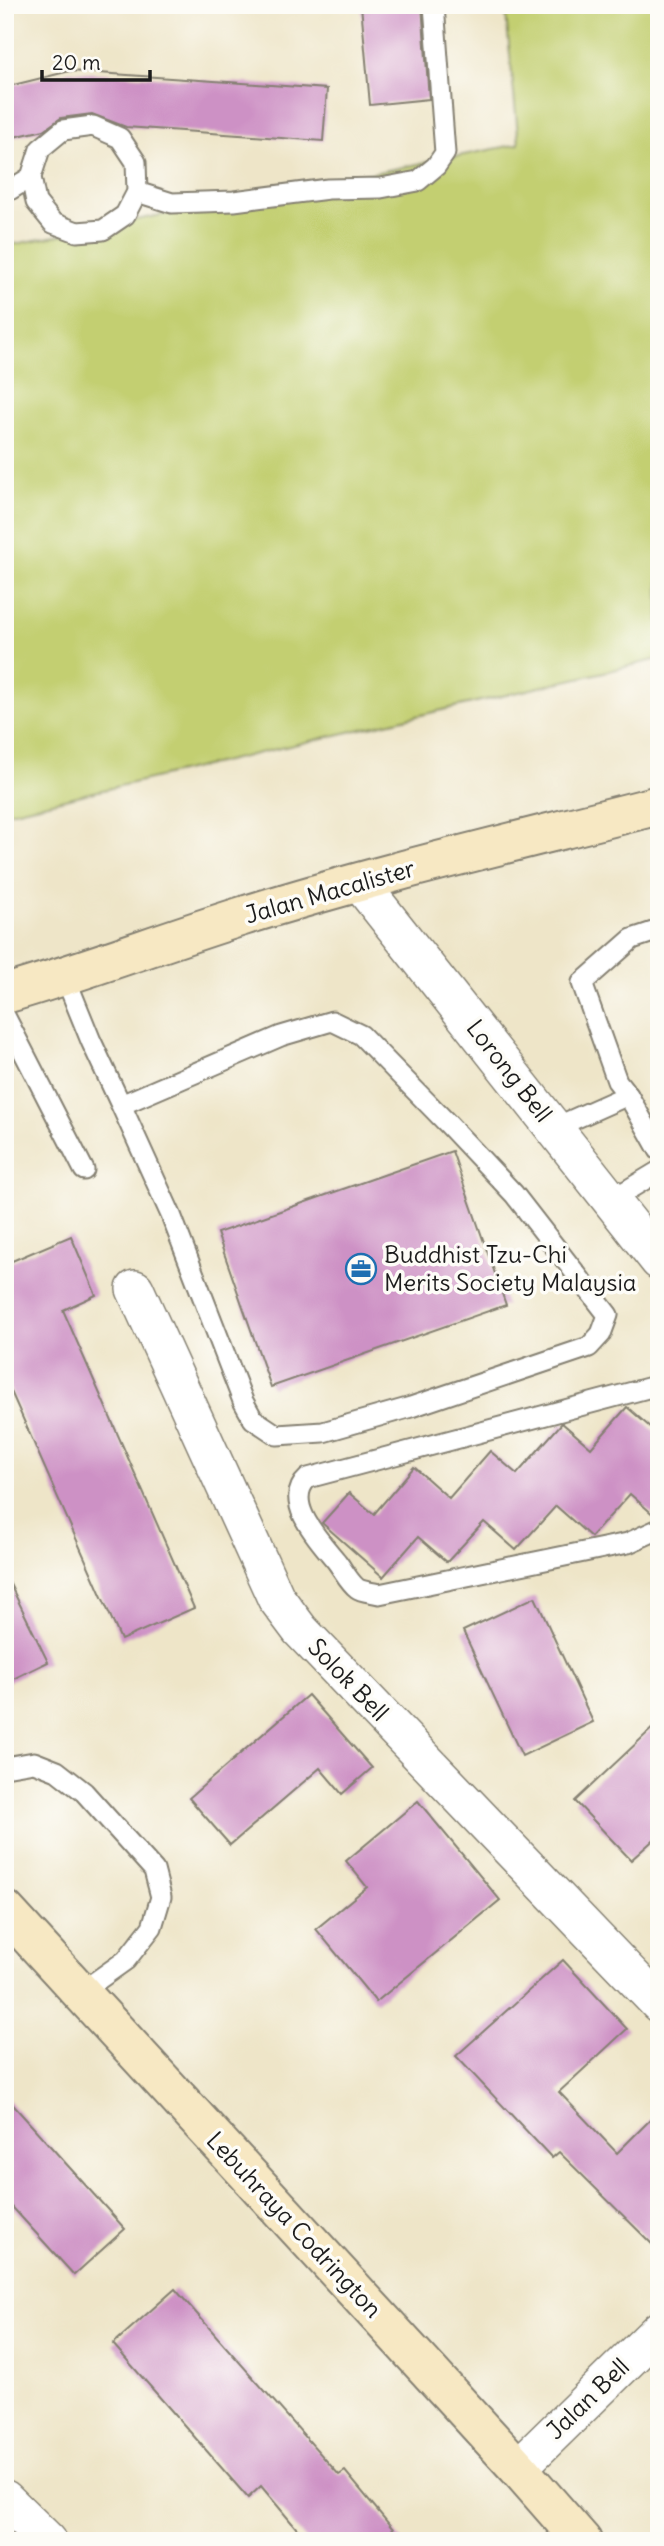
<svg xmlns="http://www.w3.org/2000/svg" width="664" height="2546" viewBox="0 0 664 2546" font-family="Delius,sans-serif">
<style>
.green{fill:#c3cf71;stroke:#707646;stroke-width:2}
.building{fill:#cd91c5}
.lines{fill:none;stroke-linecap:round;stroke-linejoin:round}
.lane-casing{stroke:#858072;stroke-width:23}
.street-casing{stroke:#858072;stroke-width:40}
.secondary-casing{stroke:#858072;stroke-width:42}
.lane{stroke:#fff;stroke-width:19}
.street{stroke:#fff;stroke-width:37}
.secondary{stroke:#f7e8c3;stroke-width:38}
.labels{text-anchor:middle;stroke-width:7;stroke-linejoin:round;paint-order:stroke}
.street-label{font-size:24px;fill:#1c1c1c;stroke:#fdfcf7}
.poi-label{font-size:24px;fill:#1c1c1c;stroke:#fdfcf7;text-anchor:start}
</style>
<rect width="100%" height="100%" fill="#fdfcf7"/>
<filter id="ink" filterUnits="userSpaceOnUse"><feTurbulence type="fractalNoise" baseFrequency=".0143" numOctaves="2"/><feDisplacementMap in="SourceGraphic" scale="14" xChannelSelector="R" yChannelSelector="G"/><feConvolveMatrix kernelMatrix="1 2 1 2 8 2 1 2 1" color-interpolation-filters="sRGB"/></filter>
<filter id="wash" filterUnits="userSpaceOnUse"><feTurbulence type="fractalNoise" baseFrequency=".00686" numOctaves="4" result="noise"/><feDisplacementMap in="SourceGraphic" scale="28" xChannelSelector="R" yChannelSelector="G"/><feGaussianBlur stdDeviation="1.57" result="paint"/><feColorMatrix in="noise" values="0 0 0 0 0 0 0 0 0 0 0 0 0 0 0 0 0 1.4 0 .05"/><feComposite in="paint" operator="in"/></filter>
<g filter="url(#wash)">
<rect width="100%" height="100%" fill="#eee5c8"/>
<!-- green -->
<polygon class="green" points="505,5 659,5 659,659 5,813 5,246 519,144"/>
<g id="blocks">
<!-- building -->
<g class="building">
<polygon points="361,5 422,5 429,99 370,105"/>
<polygon points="70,71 327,89 323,141 126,127 92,114 61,118 44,130 5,139 5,87"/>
<polygon points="452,1151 506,1305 271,1387 217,1233"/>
<polygon points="71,1236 96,1295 63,1310 194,1608 121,1640 5,1378 5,1264"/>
<polygon points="627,1407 659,1435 659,1517 656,1517 630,1494 591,1537 556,1506 516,1550 484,1522 447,1562 418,1537 383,1577 322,1523 349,1493 374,1514 414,1467 449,1498 490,1451 517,1474 562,1423 591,1448"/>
<polygon points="5,1574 48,1662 5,1683"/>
<polygon points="535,1597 593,1722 522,1756 463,1631"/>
<polygon points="308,1695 372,1768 342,1794 320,1768 230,1845 189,1798"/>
<polygon points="659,1722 659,1835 631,1860 575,1801"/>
<polygon points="418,1801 500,1900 376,2002 316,1929 367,1887 346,1861"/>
<polygon points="563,1960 627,2029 559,2092 617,2153 659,2111 659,2251 559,2152 552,2158 456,2056"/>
<polygon points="5,2096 125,2229 74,2275 5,2199"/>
<polygon points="175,2289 339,2475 345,2471 403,2541 307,2541 261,2486 248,2498 113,2344"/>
</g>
</g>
</g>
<g filter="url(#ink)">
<use href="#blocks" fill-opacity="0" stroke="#858072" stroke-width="2"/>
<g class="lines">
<!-- lane casing -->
<g class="lane-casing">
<g id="lane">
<polyline points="137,192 172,203 234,201 328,189 381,188 418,181 436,166 445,153 434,5"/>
<polyline points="5,193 31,177 40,149 63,130 93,126 120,138 136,162 137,192 125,215 103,230 77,232 53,223 36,202 31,177"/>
<polyline points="659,930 632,939 582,983 617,1081 628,1095 659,1150"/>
<polyline points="65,977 91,1041 121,1105 281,1036 332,1021 361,1035 448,1124 514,1194 608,1315 601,1334 589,1347 411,1407 323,1432 277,1435 253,1419 243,1401 171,1215 121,1105"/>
<polyline points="5,1016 84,1170"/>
<polyline points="554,1128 628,1095"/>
<polyline points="611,1200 659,1171"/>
<path d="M659 1385 308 1478C281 1502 321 1542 337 1562 343 1570 350 1583 357 1588 362 1592 373 1592 379 1594L628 1543 659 1529"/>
<polyline points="5,1767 34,1762 57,1771 84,1792 154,1870 161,1897 152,1927 126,1960 81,1992"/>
</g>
</g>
<!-- street casing -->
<g class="street-casing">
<g id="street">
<polyline points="359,882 659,1261"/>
<polyline points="135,1289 276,1598 300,1630 659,2004"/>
<polyline points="518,2468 659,2330"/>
<polyline points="5,2499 48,2541"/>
</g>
</g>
<!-- secondary casing -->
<g class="secondary-casing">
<g id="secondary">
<path d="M5 994C85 971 163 941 243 916 380 873 520 841 659 805"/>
<polyline points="5,1910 518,2468 582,2541"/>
</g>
</g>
<!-- lane -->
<use href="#lane" class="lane"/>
<!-- street -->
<use href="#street" class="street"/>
<!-- secondary -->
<use href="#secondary" class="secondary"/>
</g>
</g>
<!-- icons -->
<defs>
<g id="office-ring" transform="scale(1.575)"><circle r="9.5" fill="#fdfcf7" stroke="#1f6fb2" stroke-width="1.5"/><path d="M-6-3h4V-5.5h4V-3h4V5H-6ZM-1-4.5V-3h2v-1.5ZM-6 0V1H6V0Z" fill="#1f6fb2"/></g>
</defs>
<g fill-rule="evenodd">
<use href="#office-ring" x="361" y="1269"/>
</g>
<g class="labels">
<!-- street labels -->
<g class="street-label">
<text transform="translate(330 892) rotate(-16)" y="8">Jalan Macalister</text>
<text transform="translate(509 1071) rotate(52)" y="8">Lorong Bell</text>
<text transform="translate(348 1680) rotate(46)" y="8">Solok Bell</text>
<text transform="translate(294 2225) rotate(47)" y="8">Lebuhraya Codrington</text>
<text transform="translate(588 2399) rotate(-44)" y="8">Jalan Bell</text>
</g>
<!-- poi labels -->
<g class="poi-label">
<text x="384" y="1263">Buddhist Tzu-Chi<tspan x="384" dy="28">Merits Society Malaysia</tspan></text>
</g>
</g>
<!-- margin -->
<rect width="664" height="2546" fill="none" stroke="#fdfcf7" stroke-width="28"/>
<!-- scale -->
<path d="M42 70v10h108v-10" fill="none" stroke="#1c1c1c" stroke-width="3.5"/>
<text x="52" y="70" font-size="21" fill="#1c1c1c" stroke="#fdfcf7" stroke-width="5" paint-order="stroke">20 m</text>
</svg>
